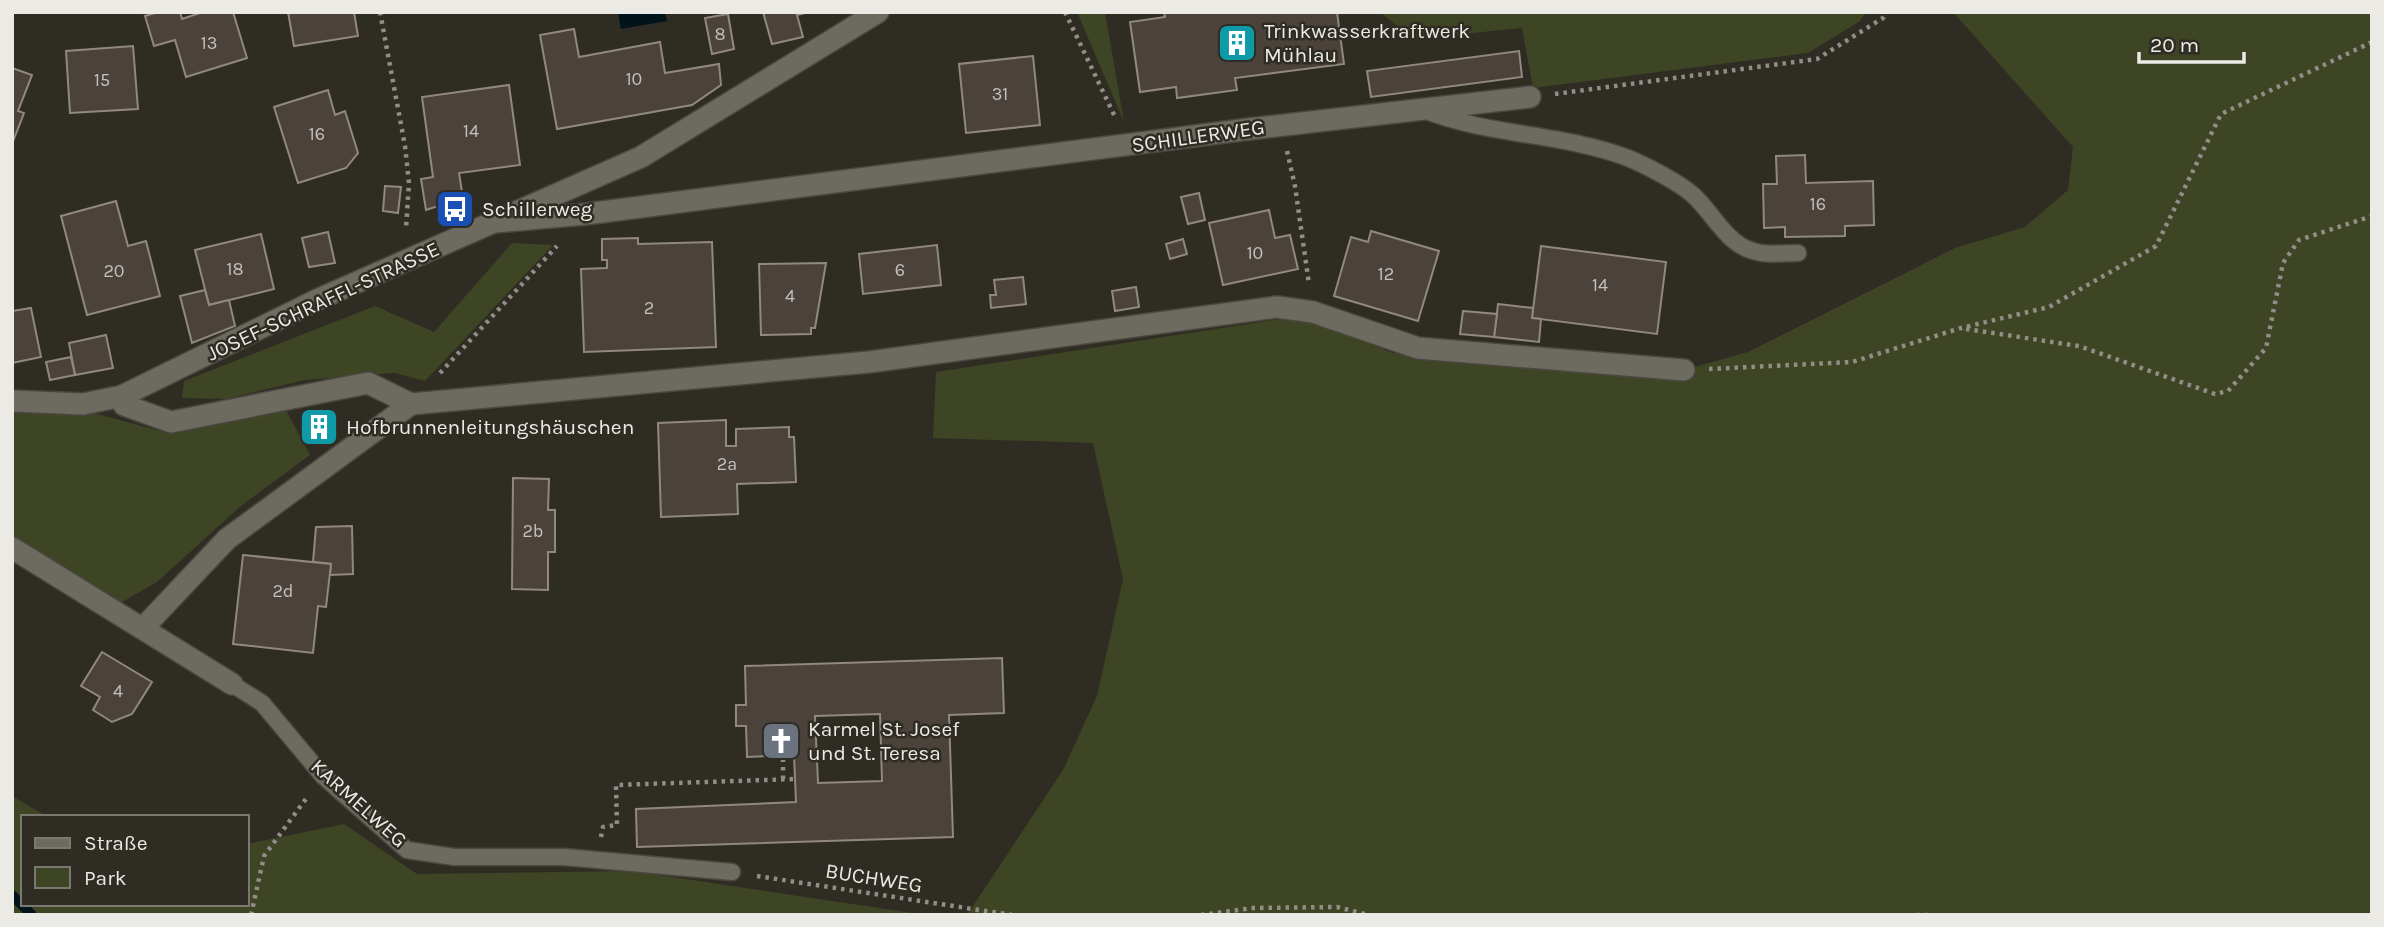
<svg xmlns="http://www.w3.org/2000/svg" width="2384" height="927" viewBox="0 0 2384 927" font-family="Karla,sans-serif">
<style>
.green{fill:#3e4524}
.water{fill:#03131a}
.lines{fill:none;stroke-linecap:round;stroke-linejoin:round}
.stream{stroke:#03131a;stroke-width:10}
.building{fill:#4b423c;stroke:#918881;stroke-width:2;fill-rule:evenodd}
.lane-casing{stroke:#4a4741;stroke-width:19}
.street-casing{stroke:#4a4741;stroke-width:24}
.path{stroke:#918e88;stroke-width:4.5;stroke-dasharray:3.5 5;stroke-linecap:butt}
.lane{stroke:#6d6a60;stroke-width:16}
.street{stroke:#6d6a60;stroke-width:21}
.labels{text-anchor:middle;stroke-width:5;stroke-linejoin:round;paint-order:stroke}
.number-label{font-size:18px;fill:#c4c0bb}
.poi-label{font-size:21px;fill:#eceae5;stroke:#2f2c24;text-anchor:start}
.street-label{font-size:21px;fill:#eceae5;stroke:#2f2c24}
</style>
<rect width="100%" height="100%" fill="#2f2c24"/>
<!-- green -->
<g class="green">
<polygon points="1077,12 1105,12 1124,122"/>
<polygon points="1380,12 1866,12 1860,21 1808,53 1533,88 1522,28 1413,39"/>
<polygon points="1953,12 2372,12 2372,915 967,915 1063,770 1097,696 1123,579 1093,443 933,438 936,372 1300,316 1393,353 1691,368 1748,352 1955,248 2025,227 2068,190 2073,147"/>
<polygon points="512,243 553,245 425,381 395,373 305,380 226,399 182,398 184,381 375,306 434,332"/>
<polygon points="12,410 86,411 164,432 286,410 310,455 242,505 157,582 117,605 12,541"/>
<polygon points="12,796 48,817 23,817 23,904 247,904 247,844 344,824 417,874 632,871 926,915 12,915"/>
</g>
<!-- water -->
<polygon class="water" points="618,12 665,12 667,21 621,29"/>
<g class="lines">
<!-- stream -->
<polyline class="stream" points="12,895 32,915"/>
</g>
<!-- building -->
<g class="building">
<polygon points="158,12 180,12 182,19 203,12 233,12 247,58 186,77 175,40 154,46 145,16"/>
<polygon points="288,12 354,12 358,36 294,46"/>
<polygon points="763,12 809,12 797,15 803,37 772,44"/>
<polygon points="1164,12 1337,12 1344,64 1235,78 1237,90 1177,98 1176,87 1140,92 1130,22 1165,17"/>
<polygon points="728,14 734,49 712,54 705,18"/>
<polygon points="574,29 579,57 660,42 665,73 719,64 721,85 692,105 557,129 540,35"/>
<polygon points="133,46 138,109 70,113 66,51"/>
<polygon points="1519,51 1522,77 1371,97 1367,71"/>
<polygon points="1033,56 1040,125 966,133 959,64"/>
<polygon points="12,68 32,75 18,111 24,113 12,144"/>
<polygon points="509,85 520,165 459,173 463,198 426,210 421,179 433,177 422,97"/>
<polygon points="328,90 335,115 345,111 358,153 346,168 298,183 274,107"/>
<polygon points="1805,155 1806,183 1873,181 1874,225 1845,226 1845,236 1785,237 1785,227 1764,228 1763,184 1777,184 1776,156"/>
<polygon points="385,186 401,187 398,213 383,211"/>
<polygon points="1199,193 1205,220 1188,224 1181,197"/>
<polygon points="116,201 128,246 146,241 160,296 87,315 61,216"/>
<polygon points="1269,210 1275,238 1290,235 1298,269 1223,285 1209,223"/>
<polygon points="1371,231 1439,251 1418,321 1334,296 1351,237 1368,242"/>
<polygon points="328,232 335,263 309,267 302,238"/>
<polygon points="261,234 274,289 209,305 195,250"/>
<polygon points="638,238 638,244 712,242 716,347 584,352 581,269 607,268 607,260 602,260 602,239"/>
<polygon points="1183,239 1187,254 1170,259 1166,244"/>
<polygon points="937,245 941,285 863,294 859,254"/>
<polygon points="1541,246 1666,262 1657,334 1532,318"/>
<polygon points="826,263 815,328 811,328 811,334 761,335 759,264"/>
<polygon points="1023,277 1026,304 991,308 990,295 996,295 994,280"/>
<polygon points="1136,287 1139,307 1115,311 1112,291"/>
<polygon points="205,290 209,305 229,300 235,326 192,343 180,296"/>
<polygon points="1498,304 1533,308 1532,318 1541,319 1539,342 1494,337"/>
<polygon points="31,308 41,357 12,363 12,311"/>
<polygon points="1463,311 1497,314 1494,337 1460,334"/>
<polygon points="106,335 113,368 75,375 69,343"/>
<polygon points="71,357 75,375 50,380 46,362"/>
<polygon points="322,413 332,421 315,442 305,434"/>
<polygon points="726,420 726,446 736,446 736,429 789,427 789,437 794,437 796,482 737,484 738,514 661,517 658,423"/>
<polygon points="513,478 549,479 548,510 555,510 555,552 548,552 548,590 512,589"/>
<polygon points="352,526 353,574 330,575 331,564 313,562 316,527"/>
<polygon points="243,555 331,564 326,607 318,606 313,653 233,644"/>
<polygon points="102,652 152,682 132,714 112,722 93,710 100,697 81,686"/>
<path d="M1002 658 1004 713 949 715 953 837 637 847 636 809 796 802 794 755 747 757 746 726H736V705H746L745 666ZM880 714 882 781 818 783 815 716Z"/>
</g>
<g class="lines">
<!-- lane casing -->
<g class="lane-casing">
<g id="lane">
<path d="M1424 110C1489 136 1562 133 1628 158 1645 165 1680 183 1693 195 1712 212 1725 241 1750 250 1765 256 1783 253 1798 253"/>
<polyline points="232,684 262,703 323,776 407,850 454,857 564,857 732,872"/>
</g>
</g>
<!-- street casing -->
<g class="street-casing">
<g id="street">
<polyline points="495,222 586,214 1249,129 1530,97"/>
<polyline points="122,396 124,405 171,422 368,383 411,404 869,362 1277,307 1313,312 1418,348 1684,370"/>
<polyline points="12,401 83,404 122,396 319,299 641,157 878,12"/>
<polyline points="12,548 232,684"/>
<polyline points="143,628 227,539 411,404"/>
</g>
</g>
<!-- path -->
<g class="path">
<polyline points="380,12 405,146 409,183 406,229"/>
<polyline points="1065,12 1116,119"/>
<polyline points="1555,94 1817,59 1883,18 1887,12"/>
<polyline points="1287,151 1295,186 1309,284"/>
<polyline points="1966,329 2079,346 2215,394 2228,391 2266,348 2283,263 2299,240 2372,216"/>
<polyline points="1709,369 1852,362 1961,328 2049,307 2156,246 2221,114 2372,42"/>
<polyline points="440,373 557,246"/>
<polyline points="783,779 783,756"/>
<polyline points="601,837 603,827 617,825 616,785 795,779"/>
<polyline points="757,876 1012,915"/>
<polyline points="251,915 264,856 308,796"/>
<polyline points="1201,915 1253,908 1337,907 1369,915"/>
<polyline points="1916,915 1931,915"/>
</g>
<!-- lane -->
<use href="#lane" class="lane"/>
<!-- street -->
<use href="#street" class="street"/>
</g>
<!-- icons -->
<defs>
<g id="building-square" transform="scale(2.0125)"><rect x="-9" y="-9" width="18" height="18" rx="4" fill="#0f9aa8" stroke="#2f2c24"/><path d="M-4-6H4V6H1V3H-1V6H-4ZM-2.5-4.3h1.7v1.8h-1.7ZM.8-4.3h1.7v1.8H.8ZM-2.5-1h1.7V.8h-1.7ZM.8-1h1.7V.8H.8Z" fill="#fff"/></g>
<g id="bus-square" transform="scale(2.0125)"><rect x="-9" y="-9" width="18" height="18" rx="4" fill="#1a4fb4" stroke="#2f2c24"/><path d="M-5-6H5V4H4V6H2V4H-2V6H-4V4H-5ZM-3.5-4V0h7V-4ZM-3.5 1.2v1.5H-2V1.2ZM2 1.2v1.5H3.5V1.2Z" fill="#fff"/></g>
<g id="church-square" transform="scale(2.0125)"><rect x="-9" y="-9" width="18" height="18" rx="4" fill="#6b7280" stroke="#2f2c24"/><path d="M-1.2-6h2.4v3.5h3.3v2.4h-3.3V6h-2.4V-.1h-3.3v-2.4h3.3Z" fill="#fff"/></g>
</defs>
<g fill-rule="evenodd">
<use href="#building-square" x="1237" y="43"/>
<use href="#bus-square" x="455" y="209"/>
<use href="#building-square" x="319" y="427"/>
<use href="#church-square" x="781" y="741"/>
</g>
<g class="labels">
<!-- number labels -->
<g class="number-label">
<text x="720" y="40">8</text>
<text x="209" y="49">13</text>
<text x="634" y="85">10</text>
<text x="102" y="86">15</text>
<text x="1000" y="100">31</text>
<text x="471" y="137">14</text>
<text x="317" y="140">16</text>
<text x="1818" y="210">16</text>
<text x="1255" y="259">10</text>
<text x="235" y="275">18</text>
<text x="900" y="276">6</text>
<text x="114" y="277">20</text>
<text x="1386" y="280">12</text>
<text x="1600" y="291">14</text>
<text x="790" y="302">4</text>
<text x="649" y="314">2</text>
<text x="727" y="470">2a</text>
<text x="533" y="537">2b</text>
<text x="283" y="597">2d</text>
<text x="118" y="697">4</text>
</g>
<!-- poi labels -->
<g class="poi-label">
<text x="1264" y="38">Trinkwasserkraftwerk<tspan x="1264" dy="24">Mühlau</tspan></text>
<text x="482" y="216">Schillerweg</text>
<text x="346" y="434">Hofbrunnenleitungshäuschen</text>
<text x="808" y="736">Karmel St. Josef<tspan x="808" dy="24">und St. Teresa</tspan></text>
</g>
<!-- street labels -->
<g class="street-label">
<text transform="translate(1198 136) rotate(-8)" y="7">SCHILLERWEG</text>
<text transform="translate(323 301) rotate(-25)" y="7">JOSEF-SCHRAFFL-STRASSE</text>
<text transform="translate(359 803) rotate(42)" y="7">KARMELWEG</text>
<text transform="translate(874 878) rotate(9)" y="7">BUCHWEG</text>
</g>
</g>
<!-- border -->
<rect width="2384" height="927" fill="none" stroke="#eceae5" stroke-width="28"/>
<!-- legend -->
<rect x="21" y="815" width="228" height="91" fill="#2f2c24" stroke="#7b7871" stroke-width="2"/>
<rect x="35" y="838" width="35" height="10" fill="#6d6a60" stroke="#7b7871" stroke-width="2"/>
<text x="84" y="850" font-size="21" fill="#eceae5">Straße</text>
<rect x="35" y="867" width="35" height="21" fill="#3e4524" stroke="#7b7871" stroke-width="2"/>
<text x="84" y="885" font-size="21" fill="#eceae5">Park</text>
<!-- scale -->
<path d="M2139 52v10h105v-10" fill="none" stroke="#eceae5" stroke-width="3.5"/>
<text x="2150" y="52" font-size="21" fill="#eceae5" stroke="#2f2c24" stroke-width="5" paint-order="stroke">20 m</text>
</svg>
